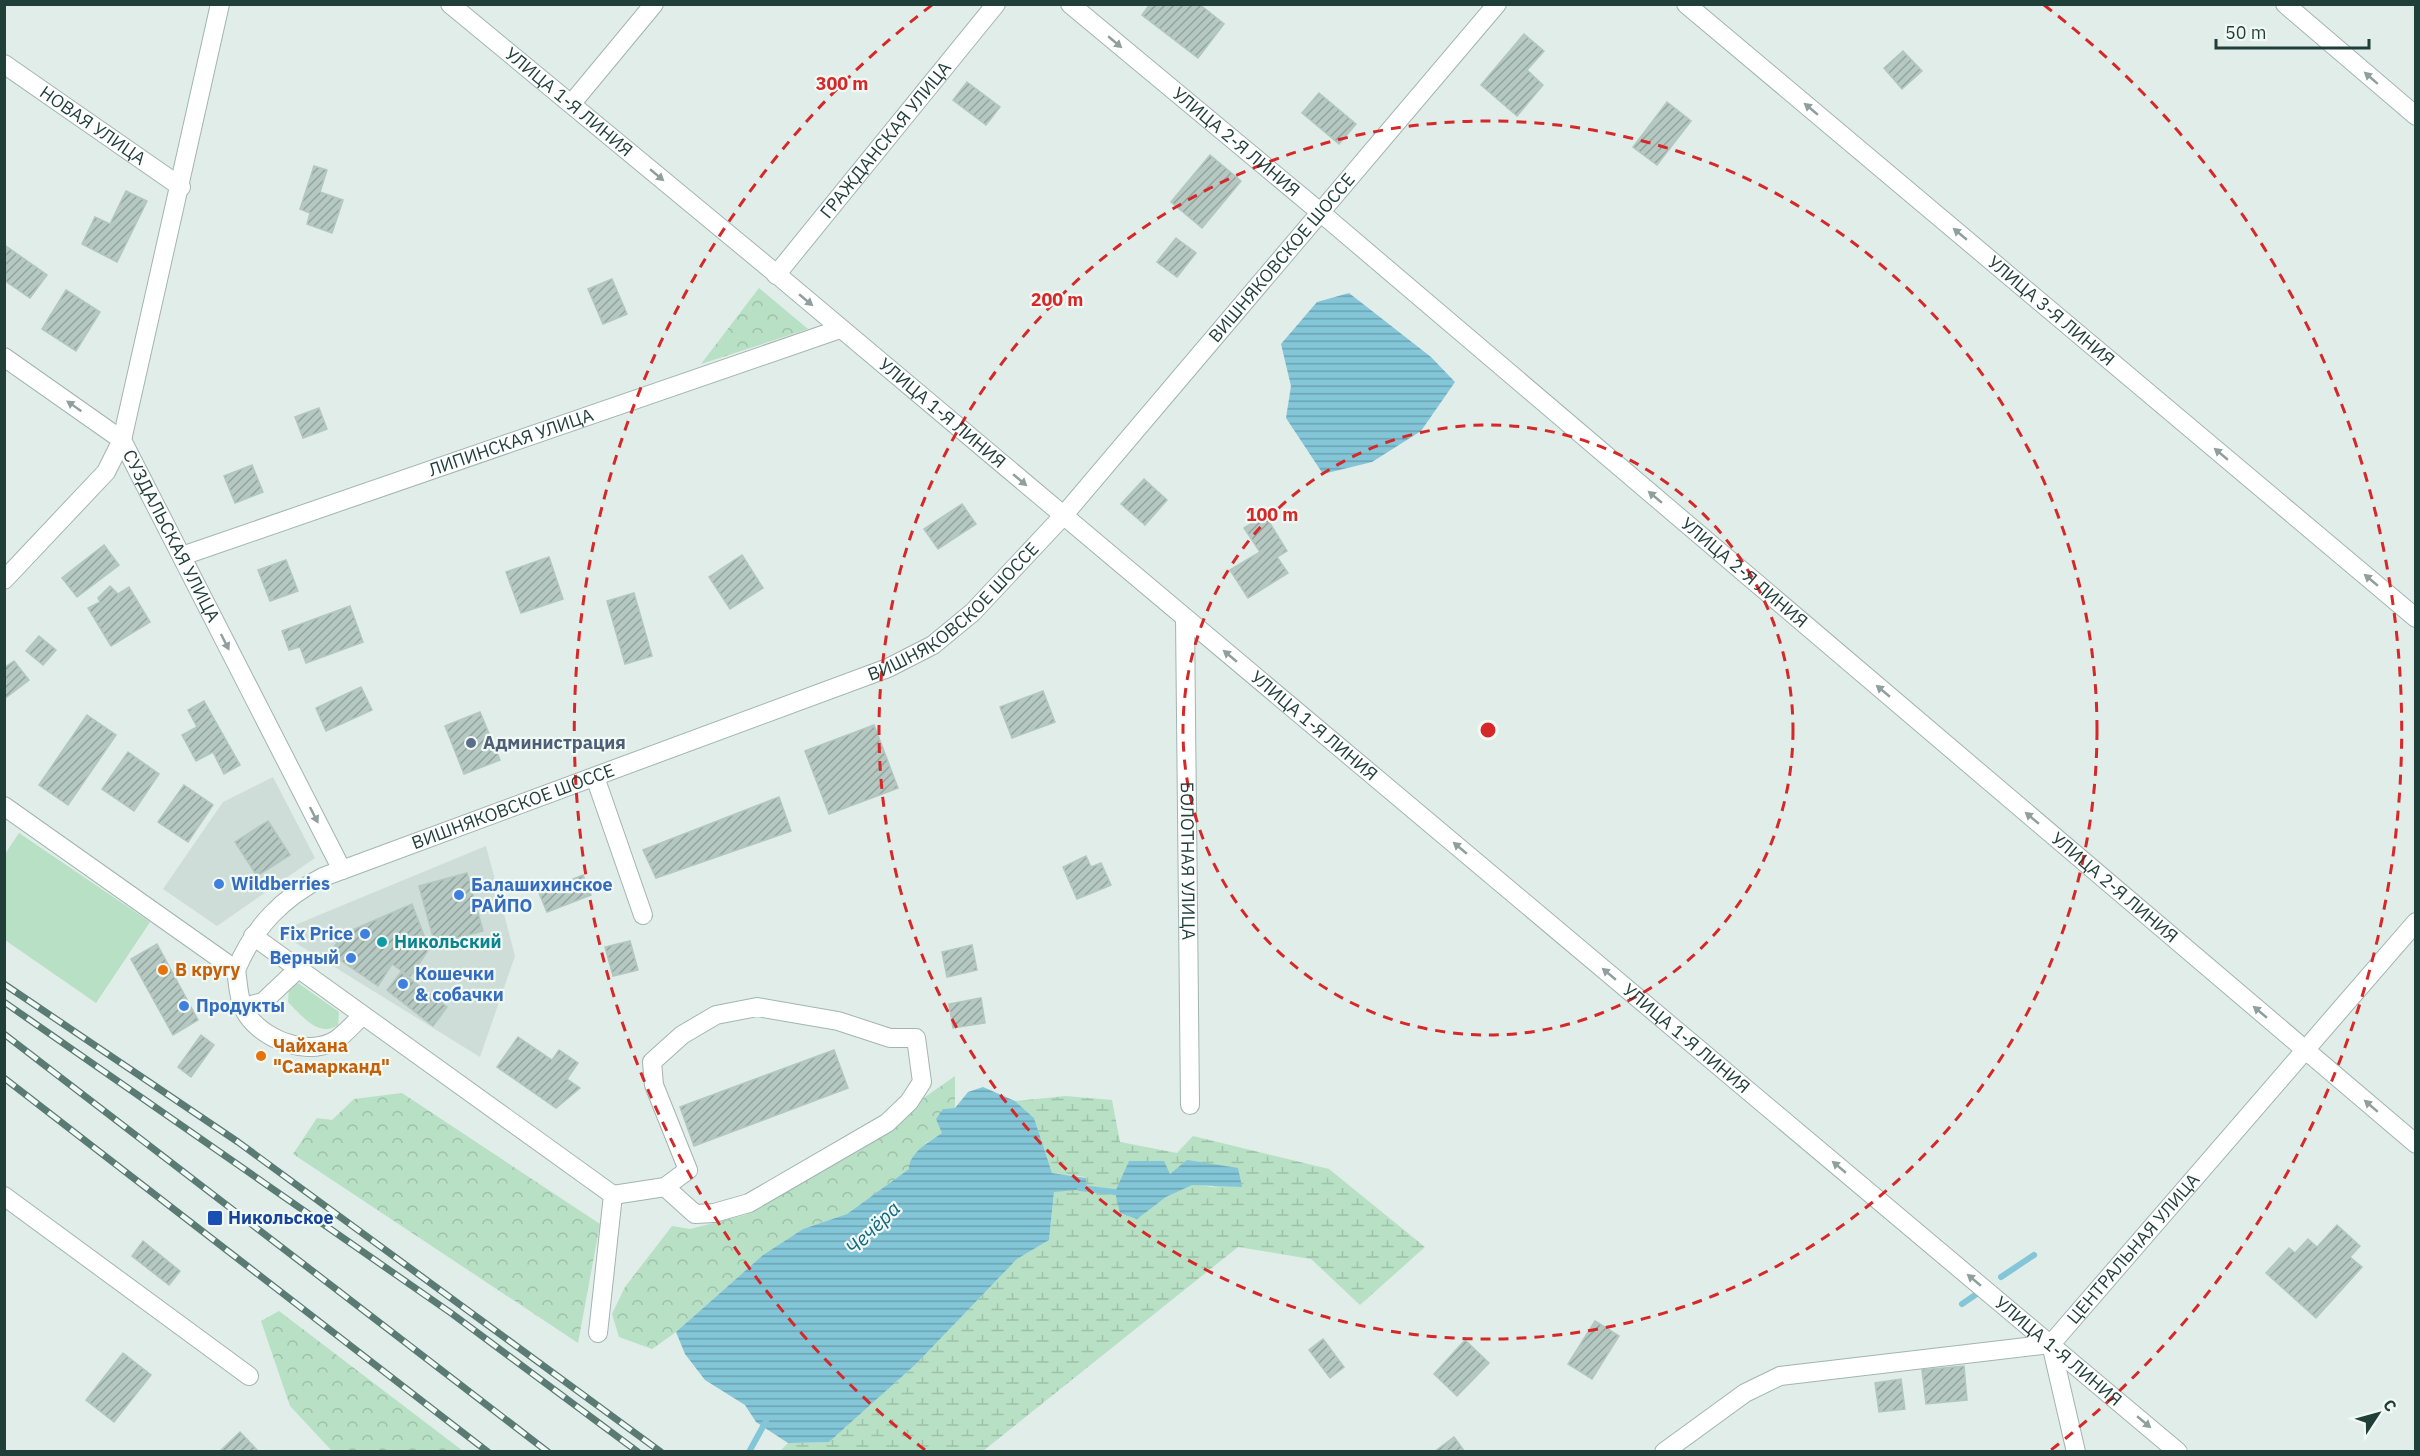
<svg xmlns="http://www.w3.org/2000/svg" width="2420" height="1456" viewBox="0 0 2420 1456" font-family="'IBM Plex Sans',sans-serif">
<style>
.built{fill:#ceddd7}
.green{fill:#b7e0c4}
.forest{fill:url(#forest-crowns)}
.wetland{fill:url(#wetland-marsh);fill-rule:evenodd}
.water{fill:url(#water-rules)}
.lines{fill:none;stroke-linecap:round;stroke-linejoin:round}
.stream{stroke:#83c6d8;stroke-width:6}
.building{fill:url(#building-hatch);stroke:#b2c7bf;stroke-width:1.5}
.minor-casing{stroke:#a2b5b0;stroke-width:20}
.minor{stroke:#fff;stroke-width:18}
.rail-casing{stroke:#597b73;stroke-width:7}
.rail{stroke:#f1f9f5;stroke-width:4.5;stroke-dasharray:14;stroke-linecap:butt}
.oneway{fill:#8f9f9c}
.ring{fill:none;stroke:#d62828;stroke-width:3;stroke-dasharray:10 8}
.service-dot{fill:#5c6f8a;stroke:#f1f9f5;stroke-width:2}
.shop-dot{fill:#3f7fe0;stroke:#f1f9f5;stroke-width:2}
.culture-dot{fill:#0f9aa8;stroke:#f1f9f5;stroke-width:2}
.food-dot{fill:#e8710a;stroke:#f1f9f5;stroke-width:2}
.transit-dot{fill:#1a4fb4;stroke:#f1f9f5;stroke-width:2}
.labels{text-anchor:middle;stroke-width:4.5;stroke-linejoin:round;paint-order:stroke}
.street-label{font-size:18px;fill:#1f3f38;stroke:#f1f9f5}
.service-label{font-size:18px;font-weight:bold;fill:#4e5e75;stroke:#f1f9f5;text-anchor:start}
.shop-label{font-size:18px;font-weight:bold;fill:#366cbe;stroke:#f1f9f5;text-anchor:start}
.culture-label{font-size:18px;font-weight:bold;fill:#0d838f;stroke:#f1f9f5;text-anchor:start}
.food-label{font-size:18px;font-weight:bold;fill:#c56008;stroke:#f1f9f5;text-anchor:start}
.transit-label{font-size:18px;font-weight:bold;fill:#164399;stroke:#f1f9f5;text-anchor:start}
.water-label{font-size:20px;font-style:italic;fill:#136981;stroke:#f1f9f5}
.centre{fill:#d62828;stroke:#f1f9f5;stroke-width:3}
.ring-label{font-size:18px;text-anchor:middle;font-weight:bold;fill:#d62828;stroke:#f1f9f5;stroke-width:4.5;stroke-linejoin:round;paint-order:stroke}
</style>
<defs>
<pattern id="forest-crowns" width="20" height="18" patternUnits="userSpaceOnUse" patternTransform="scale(1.5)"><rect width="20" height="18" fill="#b7e0c4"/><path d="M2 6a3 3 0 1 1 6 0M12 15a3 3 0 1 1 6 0" fill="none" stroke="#9dc1a9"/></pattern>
<pattern id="wetland-marsh" width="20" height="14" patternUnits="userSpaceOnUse" patternTransform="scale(1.5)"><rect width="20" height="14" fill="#b7e0c4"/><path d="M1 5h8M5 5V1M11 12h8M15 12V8" fill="none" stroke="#9dc1a9"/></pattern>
<pattern id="water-rules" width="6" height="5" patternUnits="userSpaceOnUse" patternTransform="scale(1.5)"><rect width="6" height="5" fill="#83c6d8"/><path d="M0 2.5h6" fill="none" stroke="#6ba2b0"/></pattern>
<pattern id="building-hatch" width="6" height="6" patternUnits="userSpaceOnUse" patternTransform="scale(1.5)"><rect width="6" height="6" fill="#b5c8c1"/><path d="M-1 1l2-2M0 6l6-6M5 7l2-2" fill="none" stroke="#93a49e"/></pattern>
</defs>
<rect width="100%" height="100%" fill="#e0ede8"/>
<!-- built -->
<g class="built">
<polygon points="273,777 315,858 217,926 163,889 223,802"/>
<polygon points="486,846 515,956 480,1057 278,932"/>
</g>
<!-- green -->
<g class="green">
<polygon points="19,833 150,922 96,1003 5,940 5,854"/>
<path d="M298 983 339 1012 338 1025C319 1038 302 1016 288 1002L289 988Z"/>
</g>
<!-- forest -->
<g class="forest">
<polygon points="759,288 808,329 701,364"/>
<polygon points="955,1076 955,1108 943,1109 942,1133 926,1143 909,1169 847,1214 803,1229 763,1255 676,1332 652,1349 619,1337 612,1314 625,1287 672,1226 690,1229 745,1215 814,1175"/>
<polygon points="402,1093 600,1224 578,1343 293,1154 317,1118 332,1120 354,1099"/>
<polygon points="279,1311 463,1451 332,1451 290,1406 261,1321"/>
</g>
<!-- wetland -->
<path class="wetland" d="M1066 1096 1112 1100 1120 1142 1177 1153 1193 1136 1329 1169 1425 1247 1360 1305 1311 1259 1238 1247 983 1451 779 1452 788 1443 829 1442 916 1364 1017 1259 1049 1240 1054 1192 1086 1177 1052 1173 1034 1118 1015 1101ZM1170 1174 1219 1188 1192 1184 1166 1197 1136 1219Z"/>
<!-- water -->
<g class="water">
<polygon points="1349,293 1431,357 1455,382 1421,431 1372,462 1323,474 1286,418 1291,386 1281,344 1317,302"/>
<path d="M983 1087 1015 1101 1034 1118 1052 1173 1086 1178 1087 1189 1054 1192 1049 1240 1017 1259 916 1364 829 1442 788 1443 756 1422 745 1405 705 1380 685 1354 676 1332 763 1255 803 1229 847 1214 909 1169C909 1153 930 1141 942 1133L936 1119 943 1109 955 1108 968 1092Z"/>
<polygon points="1187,1160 1238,1168 1242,1187 1192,1185 1166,1197 1137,1219 1120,1213 1115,1192 1129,1161 1164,1161 1170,1174"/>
</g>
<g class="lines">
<!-- stream -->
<g class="stream">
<polyline points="1080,1188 1115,1192"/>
<polyline points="2001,1277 2034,1255"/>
<polyline points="1962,1304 1981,1291"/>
<polyline points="749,1452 766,1421"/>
</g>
</g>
<!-- building -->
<g class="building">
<polygon points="1150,4 1199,4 1224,24 1198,58 1142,15"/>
<polygon points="1524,34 1544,51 1527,70 1543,85 1517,116 1481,85"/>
<polygon points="1903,51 1922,71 1902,89 1884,68"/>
<polygon points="967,82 1000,107 986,125 953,100"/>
<polygon points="1319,93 1356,124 1339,144 1302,113"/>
<polygon points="1667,102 1691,121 1657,165 1633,147"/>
<polygon points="1210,155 1241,181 1202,228 1171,202"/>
<polygon points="314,166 327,170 320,192 343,200 332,233 307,224 310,213 300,209"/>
<polygon points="126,191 147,201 117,262 82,244 95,217 110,224"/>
<polygon points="1176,238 1196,253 1177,277 1157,262"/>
<polygon points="6,246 47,275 30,298 4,280"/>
<polygon points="612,279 627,314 603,324 588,289"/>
<polygon points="66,290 100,312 76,351 42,329"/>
<polygon points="319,408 327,429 303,438 295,417"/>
<polygon points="252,465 263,492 235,503 224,476"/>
<polygon points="1144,479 1167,500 1145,525 1121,504"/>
<polygon points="962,504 976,524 938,549 924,529"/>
<polygon points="1265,515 1287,551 1277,557 1288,573 1248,598 1230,570 1260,552 1244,528"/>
<polygon points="104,545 119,565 77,597 62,578"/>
<polygon points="742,555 763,588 730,609 709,577"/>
<polygon points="549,557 563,599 521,613 506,572"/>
<polygon points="286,560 298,591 270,601 258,570"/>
<polygon points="110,586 118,594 129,587 150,622 111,646 88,608 100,602 98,598"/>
<polygon points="634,593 652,656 625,664 607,601"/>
<polygon points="350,606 363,642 306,663 300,647 289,650 282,631"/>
<polygon points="39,636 56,650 43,665 26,651"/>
<polygon points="14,661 29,680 4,699 4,668"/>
<polygon points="361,687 372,710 326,731 316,708"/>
<polygon points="1043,691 1055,722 1012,738 1000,707"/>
<polygon points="204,701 240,765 224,774 213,752 196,761 182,735 197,727 188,710"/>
<polygon points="480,712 500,760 464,774 445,726"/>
<polygon points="87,715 116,735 68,805 39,785"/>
<polygon points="874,725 898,788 829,814 805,751"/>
<polygon points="128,752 159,774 134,811 102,789"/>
<polygon points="184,785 213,805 188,842 158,822"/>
<polygon points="779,797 791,831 656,878 643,850"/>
<polygon points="268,821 290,855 257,876 235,842"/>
<polygon points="1086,856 1091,867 1101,863 1111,885 1077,899 1063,867"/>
<polygon points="467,873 483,931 435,944 419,886"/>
<polygon points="583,875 591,895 547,912 539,893"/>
<polygon points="412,904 429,949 410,977 392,964 378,986 330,953 343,934"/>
<polygon points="630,941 638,970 613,976 605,947"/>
<polygon points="157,944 198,1020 173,1035 131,959"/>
<polygon points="972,945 977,970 947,977 942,952"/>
<polygon points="401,972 447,1007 433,1026 387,990"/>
<polygon points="981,998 985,1023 953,1028 949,1004"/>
<polygon points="201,1035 214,1045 191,1077 178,1067"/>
<polygon points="518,1037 552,1060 559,1050 578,1063 567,1079 580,1088 556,1108 497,1067"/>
<polygon points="834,1050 848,1088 694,1146 680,1107"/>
<polygon points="2337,1225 2360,1246 2350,1257 2362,1267 2316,1318 2266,1273 2289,1248 2295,1253 2308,1239 2317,1247"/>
<polygon points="143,1241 180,1271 169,1285 132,1256"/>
<polygon points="1595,1321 1619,1336 1592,1379 1568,1364"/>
<polygon points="1323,1339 1344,1367 1330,1378 1309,1350"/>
<polygon points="1465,1340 1489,1363 1457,1396 1434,1374"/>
<polygon points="123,1353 151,1375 114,1422 86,1400"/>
<polygon points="1964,1366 1967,1400 1926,1404 1922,1370"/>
<polygon points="1901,1379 1905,1409 1879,1412 1875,1383"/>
<polygon points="240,1432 259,1452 219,1452"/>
<polygon points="1454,1437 1465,1452 1434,1452"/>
</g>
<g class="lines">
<!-- minor casing -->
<g class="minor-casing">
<g id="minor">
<path id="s1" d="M450 4 768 267 2178 1452"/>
<path id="s2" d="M1070 4 1320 212 2416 1144"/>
<path id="s3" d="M1686 4 2416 618"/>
<polyline points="2285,4 2416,116"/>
<path id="s4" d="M4 64 181 187"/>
<polyline points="572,103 654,4"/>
<path id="s5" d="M776 275 996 4"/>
<path id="s6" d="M4 357 122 440 342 870"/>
<path id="s7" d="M182 556 840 329"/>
<polyline points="4,580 106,472 122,440 220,4"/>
<path id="s8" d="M1185 618 1190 1105"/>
<polyline points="595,777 643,915"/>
<polyline points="4,806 236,970"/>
<polyline points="253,936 613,1195 598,1333"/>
<path id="s9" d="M236 970C254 927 282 898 323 877L888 668 933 645 973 612 1063 516 1497 4"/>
<path d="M236 970C238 981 238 996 243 1007 254 1035 301 1056 330 1043 341 1039 353 1024 362 1016"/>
<polyline points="243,1007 263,1002 298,969"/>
<polyline points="613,1195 665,1187 688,1170 654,1085 652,1062 682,1035 716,1015 757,1007 838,1021 890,1038 916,1038 922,1082 909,1102 887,1123 749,1203 714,1213 695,1214 665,1187"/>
<polyline points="4,1196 249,1376"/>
<polyline points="2051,1344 2076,1452"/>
<path id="s10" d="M1664 1452 1745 1393 1780 1376 2051 1344 2416 922"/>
</g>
</g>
<!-- minor -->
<use href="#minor" class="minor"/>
<!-- rail casing -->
<g class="rail-casing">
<g id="rail">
<polyline points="4,984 238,1142 661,1452"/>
<polyline points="4,1002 451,1313 638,1452"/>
<polyline points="4,1034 548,1452"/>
<polyline points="4,1078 488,1452"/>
</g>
</g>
<!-- rail -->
<use href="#rail" class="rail"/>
</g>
<!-- one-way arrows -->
<defs><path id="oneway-solid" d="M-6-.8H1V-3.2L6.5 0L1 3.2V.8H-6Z" transform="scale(1.5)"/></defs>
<g class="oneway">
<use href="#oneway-solid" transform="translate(1115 42) rotate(40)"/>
<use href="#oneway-solid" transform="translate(2371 78) rotate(-139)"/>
<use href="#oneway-solid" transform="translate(1811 109) rotate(-140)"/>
<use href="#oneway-solid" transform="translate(657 175) rotate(40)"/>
<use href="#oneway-solid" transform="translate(1960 234) rotate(-140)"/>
<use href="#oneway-solid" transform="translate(806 300) rotate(40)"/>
<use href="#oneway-solid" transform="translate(74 406) rotate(-145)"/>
<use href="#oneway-solid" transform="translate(2221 454) rotate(-140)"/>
<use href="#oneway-solid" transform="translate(1020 480) rotate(40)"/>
<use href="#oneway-solid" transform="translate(1655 497) rotate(-140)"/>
<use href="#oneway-solid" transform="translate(2371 580) rotate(-140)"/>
<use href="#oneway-solid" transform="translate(225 642) rotate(63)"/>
<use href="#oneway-solid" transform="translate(1230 656) rotate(-140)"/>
<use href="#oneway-solid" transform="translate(1883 691) rotate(-140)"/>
<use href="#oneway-solid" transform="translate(314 815) rotate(63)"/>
<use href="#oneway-solid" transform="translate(2032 818) rotate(-140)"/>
<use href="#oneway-solid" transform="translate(1460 848) rotate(-140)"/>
<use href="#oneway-solid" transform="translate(1609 974) rotate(-140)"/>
<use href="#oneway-solid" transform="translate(2260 1012) rotate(-140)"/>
<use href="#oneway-solid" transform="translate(2371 1106) rotate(-139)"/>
<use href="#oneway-solid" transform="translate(1839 1167) rotate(-140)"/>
<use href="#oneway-solid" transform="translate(1974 1280) rotate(-140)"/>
<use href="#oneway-solid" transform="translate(2144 1422) rotate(40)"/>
</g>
<!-- distance rings -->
<g class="ring">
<circle cx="1488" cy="730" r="305"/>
<circle cx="1488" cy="730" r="609"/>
<path d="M925 1450A914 914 0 0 1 932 5M2044 5A914 914 0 0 1 2051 1450"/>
</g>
<!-- markers -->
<circle class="service-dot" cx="471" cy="743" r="6"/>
<g class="shop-dot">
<circle cx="219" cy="884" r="6"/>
<circle cx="459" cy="895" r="6"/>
<circle cx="365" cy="934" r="6"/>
<circle cx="351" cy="958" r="6"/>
<circle cx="403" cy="984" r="6"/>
<circle cx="184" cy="1006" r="6"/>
</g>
<circle class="culture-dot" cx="382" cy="942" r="6"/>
<g class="food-dot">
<circle cx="163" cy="970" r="6"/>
<circle cx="261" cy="1056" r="6"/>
</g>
<rect class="transit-dot" x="207" y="1210" width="16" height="16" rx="3"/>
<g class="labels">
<!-- street labels -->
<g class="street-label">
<text dy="6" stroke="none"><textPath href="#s1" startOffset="154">УЛИЦА 1-Я ЛИНИЯ</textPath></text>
<text dy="6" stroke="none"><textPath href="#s4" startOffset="108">НОВАЯ УЛИЦА</textPath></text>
<text dy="6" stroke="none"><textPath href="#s5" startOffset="174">ГРАЖДАНСКАЯ УЛИЦА</textPath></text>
<text dy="6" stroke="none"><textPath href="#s2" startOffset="216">УЛИЦА 2-Я ЛИНИЯ</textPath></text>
<text dy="6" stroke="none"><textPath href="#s9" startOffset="1305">ВИШНЯКОВСКОЕ ШОССЕ</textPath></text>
<text dy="6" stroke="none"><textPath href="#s3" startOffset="477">УЛИЦА 3-Я ЛИНИЯ</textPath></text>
<text dy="6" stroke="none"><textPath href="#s1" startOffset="640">УЛИЦА 1-Я ЛИНИЯ</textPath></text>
<text dy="6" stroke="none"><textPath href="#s7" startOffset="348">ЛИПИНСКАЯ УЛИЦА</textPath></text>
<text dy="6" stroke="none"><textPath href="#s6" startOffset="252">СУЗДАЛЬСКАЯ УЛИЦА</textPath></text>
<text dy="6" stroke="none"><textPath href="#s2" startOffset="882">УЛИЦА 2-Я ЛИНИЯ</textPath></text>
<text dy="6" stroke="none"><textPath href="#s9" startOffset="819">ВИШНЯКОВСКОЕ ШОССЕ</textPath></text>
<text dy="6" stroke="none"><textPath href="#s1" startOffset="1126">УЛИЦА 1-Я ЛИНИЯ</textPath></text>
<text dy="6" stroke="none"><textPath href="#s9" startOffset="333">ВИШНЯКОВСКОЕ ШОССЕ</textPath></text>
<text dy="6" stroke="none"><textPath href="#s8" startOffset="243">БОЛОТНАЯ УЛИЦА</textPath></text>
<text dy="6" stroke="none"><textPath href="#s2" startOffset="1368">УЛИЦА 2-Я ЛИНИЯ</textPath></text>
<text dy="6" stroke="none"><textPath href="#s1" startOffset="1612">УЛИЦА 1-Я ЛИНИЯ</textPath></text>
<text dy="6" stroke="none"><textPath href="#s10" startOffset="538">ЦЕНТРАЛЬНАЯ УЛИЦА</textPath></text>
<text dy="6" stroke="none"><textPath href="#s1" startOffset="2098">УЛИЦА 1-Я ЛИНИЯ</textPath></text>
</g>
<!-- service labels -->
<g class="service-label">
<text x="483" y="749">Администрация</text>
</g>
<!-- shop labels -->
<g class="shop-label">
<text x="231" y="890">Wildberries</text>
<text x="471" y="891">Балашихинское<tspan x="471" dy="21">РАЙПО</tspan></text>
<text x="353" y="940" text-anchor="end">Fix Price</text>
<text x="339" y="964" text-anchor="end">Верный</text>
<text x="415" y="980">Кошечки<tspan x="415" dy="21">&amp; собачки</tspan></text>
<text x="196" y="1012">Продукты</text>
</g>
<!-- culture labels -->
<g class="culture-label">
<text x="394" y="948">Никольский</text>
</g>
<!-- food labels -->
<g class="food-label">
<text x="175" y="976">В кругу</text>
<text x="273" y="1052">Чайхана<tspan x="273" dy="21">"Самарканд"</tspan></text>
</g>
<!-- transit labels -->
<g class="transit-label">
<text x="228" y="1224">Никольское</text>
</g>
<!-- water labels -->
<g class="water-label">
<text transform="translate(873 1228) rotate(-44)" y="7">Чечёра</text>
</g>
</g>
<circle cx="1488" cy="730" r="9" class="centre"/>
<g class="ring-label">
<text x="842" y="90">300 m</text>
<text x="1057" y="306">200 m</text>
<text x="1272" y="521">100 m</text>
</g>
<!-- border -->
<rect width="2420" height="1456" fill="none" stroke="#1f3f38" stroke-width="12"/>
<!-- north arrow -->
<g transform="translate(2378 1414) rotate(54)" stroke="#f1f9f5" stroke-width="4.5" paint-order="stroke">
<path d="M0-4.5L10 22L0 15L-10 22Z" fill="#1f3f38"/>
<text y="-9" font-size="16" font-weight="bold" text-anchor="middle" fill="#1f3f38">С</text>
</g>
<!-- scale -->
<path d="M2216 39v9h153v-9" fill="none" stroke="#1f3f38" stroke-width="3"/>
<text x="2225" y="39" font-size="18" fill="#1f3f38" stroke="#f1f9f5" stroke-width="4.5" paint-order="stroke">50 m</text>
</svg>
